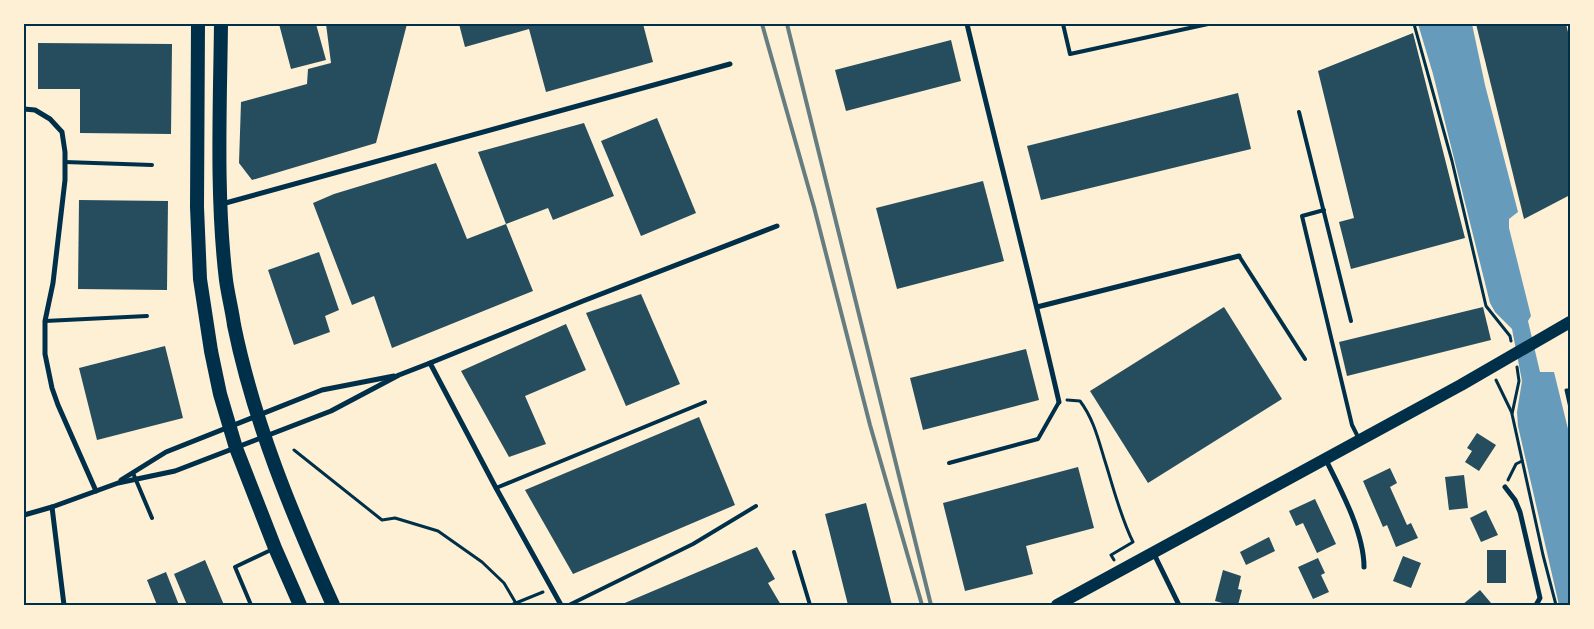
<svg xmlns="http://www.w3.org/2000/svg" width="1594" height="629" viewBox="0 0 1594 629" font-family="'Alegreya Sans',sans-serif">
<style>
.water{fill:#669bbc}
.building{fill:#264d5e}
.lines{fill:none;stroke-linecap:round;stroke-linejoin:round}
.path{stroke:#003049;stroke-width:3}
.service{stroke:#003049;stroke-width:4}
.minor{stroke:#003049;stroke-width:5}
.primary{stroke:#003049;stroke-width:12}
.trunk{stroke:#003049;stroke-width:14}
.rail{stroke:#657d81;stroke-width:4}
.neatline{fill:none;stroke:#003049;stroke-width:2}
</style>
<rect width="100%" height="100%" fill="#fdf0d5"/>
<!-- water -->
<polygon class="water" points="1418,24 1472,24 1485,85 1518,212 1509,219 1509,228 1531,316 1528,321 1540,372 1554,372 1570,437 1570,605 1559,605 1518,426 1517,412 1522,381 1512,329 1495,312 1490,303 1433,74"/>
<!-- building -->
<g class="building">
<polygon points="279,24 316,24 326,60 291,69"/>
<polygon points="326,24 407,24 376,143 252,180 239,163 241,102 307,84 308,69 331,63"/>
<polygon points="459,24 643,24 653,62 546,92 529,29 465,47"/>
<polygon points="1476,24 1566,24 1570,40 1570,195 1524,219"/>
<polygon points="1413,33 1465,238 1351,269 1339,222 1354,218 1318,71"/>
<polygon points="951,40 961,81 846,111 835,70"/>
<polygon points="38,43 172,44 171,134 80,133 80,89 38,89"/>
<polygon points="1238,93 1251,149 1041,200 1027,146"/>
<polygon points="657,118 696,213 641,236 601,141"/>
<polygon points="584,123 614,196 553,220 548,208 506,224 478,152"/>
<polygon points="436,163 467,239 506,224 533,291 392,348 374,296 352,305 313,203 334,194"/>
<polygon points="983,181 1004,261 897,289 876,208"/>
<polygon points="79,200 168,201 167,290 78,289"/>
<polygon points="319,252 339,310 325,316 330,332 294,345 268,270"/>
<polygon points="641,294 680,384 626,406 586,313"/>
<polygon points="1224,307 1282,399 1148,483 1090,391"/>
<polygon points="1483,307 1491,340 1347,376 1339,342"/>
<polygon points="566,324 586,370 525,396 546,444 509,457 461,371"/>
<polygon points="165,346 183,418 97,440 79,368"/>
<polygon points="1026,349 1039,400 923,430 910,378"/>
<polygon points="699,417 735,505 573,574 525,490"/>
<polygon points="1477,433 1496,445 1479,471 1465,462 1472,451 1467,448"/>
<polygon points="1078,467 1094,528 1026,546 1033,574 965,591 943,503"/>
<polygon points="1390,468 1397,483 1390,487 1407,525 1411,523 1418,538 1396,547 1387,525 1383,527 1363,481"/>
<polygon points="1464,475 1468,508 1449,510 1445,477"/>
<polygon points="1315,499 1336,544 1317,553 1303,523 1296,526 1289,511"/>
<polygon points="866,503 892,605 848,605 825,514"/>
<polygon points="1486,510 1498,535 1481,542 1470,518"/>
<polygon points="1269,537 1275,551 1246,565 1240,552"/>
<polygon points="757,547 775,579 768,583 781,605 620,605"/>
<rect x="1487" y="550" width="19" height="33"/>
<polygon points="1403,556 1421,563 1411,588 1393,581"/>
<polygon points="1318,558 1325,573 1321,575 1329,592 1313,599 1298,567"/>
<polygon points="205,560 224,605 187,605 174,574"/>
<polygon points="1223,570 1241,576 1238,589 1242,590 1238,605 1230,605 1215,601"/>
<polygon points="166,572 179,605 157,605 147,580"/>
<polygon points="1480,590 1491,603 1489,605 1462,605"/>
</g>
<g class="lines">
<!-- path -->
<g class="path">
<polyline points="1414,24 1452,161 1486,306 1510,336 1511,341"/>
<polyline points="1517,367 1519,381 1512,414 1543,555 1556,605"/>
<polyline points="1496,380 1512,413"/>
<polyline points="1570,390 1566,390 1570,408"/>
<path d="M1067 400 1080 401C1093 418 1098 438 1104 458 1113 486 1120 516 1133 542L1111 555 1114 560"/>
<polyline points="294,450 382,520 395,518 438,531 482,562 504,583 517,605"/>
<polyline points="1508,480 1516,464 1522,461"/>
<polyline points="511,605 543,592"/>
</g>
<!-- service -->
<g class="service">
<polyline points="1063,24 1070,54 1208,24"/>
<polyline points="1299,112 1351,321"/>
<polyline points="65,162 152,165"/>
<polyline points="1324,210 1302,216 1352,425 1359,439"/>
<polyline points="1239,256 1305,359"/>
<polyline points="45,321 147,316"/>
<polyline points="949,463 1038,439 1059,402"/>
<polyline points="133,473 152,518"/>
<polyline points="496,488 705,402"/>
<polyline points="794,552 810,605"/>
<polyline points="251,605 235,567 273,549"/>
<polyline points="569,605 693,544 756,506"/>
</g>
<!-- minor -->
<g class="minor">
<path d="M967 24C997 150 1030 275 1059 402"/>
<polyline points="24,109 35,110 50,119 62,132 65,152 65,180 53,283 45,321 45,354 52,388 58,405 96,491"/>
<polyline points="222,204 730,64"/>
<polyline points="1037,307 1239,256"/>
<polyline points="430,363 583,301 777,226"/>
<path d="M1326 460C1341 490 1364 533 1364 567"/>
<polyline points="121,480 166,452 322,390 394,376"/>
<polyline points="1505,487 1515,500 1520,512 1540,598 1536,605"/>
<polyline points="52,507 64,605"/>
<polyline points="24,515 52,507 118,483 175,471 331,411 399,375 430,363 496,488 561,605"/>
<polyline points="1154,554 1179,605"/>
</g>
<!-- primary -->
<polyline class="primary" points="1057,605 1461,385 1570,322"/>
<!-- trunk -->
<g class="trunk">
<polyline points="198,24 197,207 200,279 211,351 220,394 236,448 275,548 300,605"/>
<path d="M221 24C220 108 216 197 226 280 228 295 232 310 234 325 254 423 292 514 333 605"/>
</g>
<!-- rail -->
<g class="rail">
<polyline points="762,24 814,207 870,425 922,605"/>
<polyline points="787,24 931,605"/>
</g>
</g>
<!-- border -->
<rect width="1594" height="629" fill="none" stroke="#fdf0d5" stroke-width="50"/>
<rect x="25" y="25" width="1544" height="579" class="neatline"/>
</svg>
